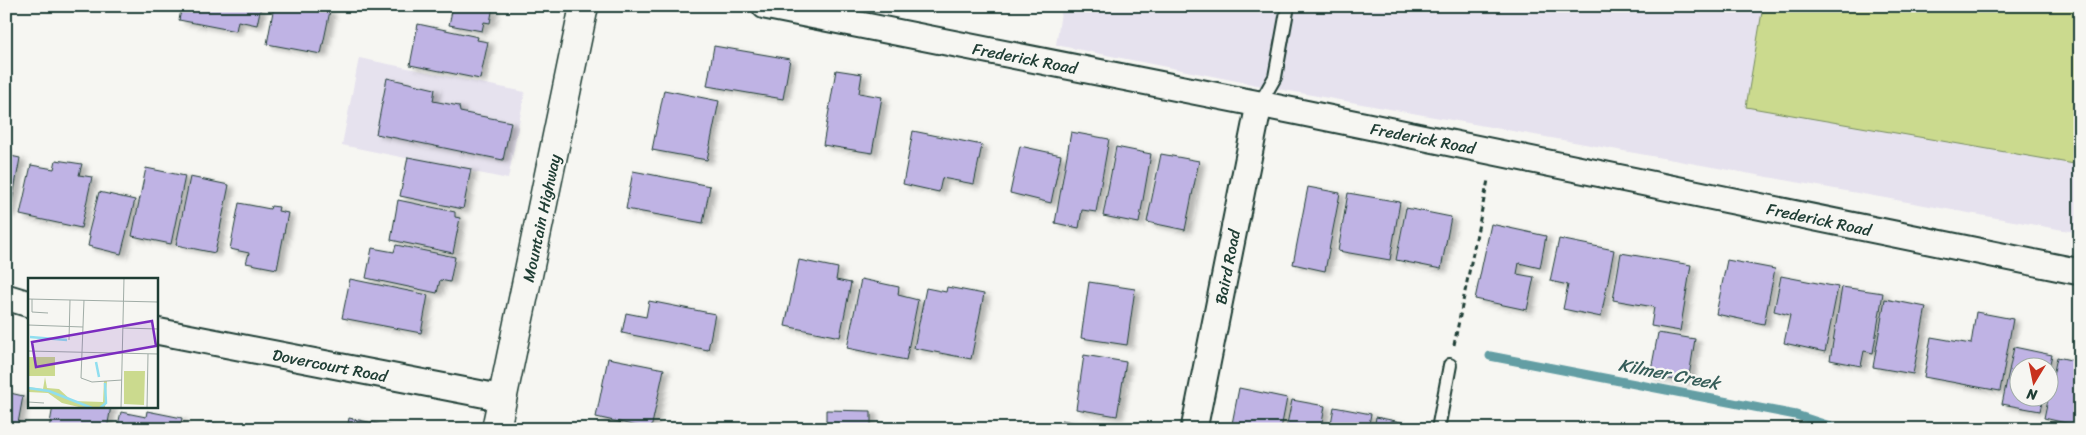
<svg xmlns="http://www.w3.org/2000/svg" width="2086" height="435" viewBox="0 0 2086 435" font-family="Sriracha,sans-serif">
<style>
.built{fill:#e6e2ee}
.green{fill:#cbda8e;stroke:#758c61}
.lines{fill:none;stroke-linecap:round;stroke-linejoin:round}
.stream{stroke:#639ea4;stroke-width:9}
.building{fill:#bfb3e4;stroke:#1f3d34;filter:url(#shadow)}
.service-casing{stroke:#1f3d34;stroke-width:16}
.minor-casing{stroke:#1f3d34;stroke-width:29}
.tertiary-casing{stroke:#1f3d34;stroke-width:31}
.path{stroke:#1f3d34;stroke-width:3;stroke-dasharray:5 4;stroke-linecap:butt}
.service{stroke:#f6f6f2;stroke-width:12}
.minor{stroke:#f6f6f2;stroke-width:25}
.tertiary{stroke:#f6f6f2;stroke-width:28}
.labels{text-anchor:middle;stroke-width:4.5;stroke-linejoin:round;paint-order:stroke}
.street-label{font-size:16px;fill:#1f3d34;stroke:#f6f6f2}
.water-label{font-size:18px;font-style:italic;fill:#365d59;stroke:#f6f6f2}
.inset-river{fill:none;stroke:#90deef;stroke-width:2.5}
.inset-road{fill:none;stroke:#a0aca6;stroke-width:1}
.view{fill:#7b2cbf;fill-opacity:0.15;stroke:#7b2cbf;stroke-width:2.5}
.inset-edge{fill:none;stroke:#1f3d34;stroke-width:2.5}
</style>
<defs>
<filter id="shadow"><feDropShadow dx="5.5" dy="3" stdDeviation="2.5" flood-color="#0004"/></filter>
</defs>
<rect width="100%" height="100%" fill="#f6f6f2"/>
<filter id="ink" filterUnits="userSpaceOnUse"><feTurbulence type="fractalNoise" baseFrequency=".02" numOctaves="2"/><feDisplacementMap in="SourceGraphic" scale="10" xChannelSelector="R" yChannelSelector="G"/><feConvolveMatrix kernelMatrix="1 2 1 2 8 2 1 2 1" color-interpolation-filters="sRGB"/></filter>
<g filter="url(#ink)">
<!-- built -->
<g class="built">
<polygon points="1062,6 2080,6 2080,233 1267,87 1056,45"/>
<polygon points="359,58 525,92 508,179 342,145"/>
</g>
<!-- green -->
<polygon class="green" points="1763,6 2080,6 2080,165 1746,107"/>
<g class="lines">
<!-- stream -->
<polyline class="stream" points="1490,356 1796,415 1839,429"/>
</g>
<!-- building -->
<g class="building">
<polygon points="182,6 261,6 257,25 238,21 236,31 179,20"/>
<polygon points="274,6 305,6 330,11 321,54 267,44"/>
<polygon points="453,6 493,6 490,23 484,22 482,31 449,25"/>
<polygon points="418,24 478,37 477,40 488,42 480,79 410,65"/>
<polygon points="714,46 790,59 783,99 707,86"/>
<polygon points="836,70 862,74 859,93 882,97 872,153 823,145"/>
<polygon points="387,78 435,89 433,101 459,106 460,112 511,122 503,160 376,134"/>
<polygon points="664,90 719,101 707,160 652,150"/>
<polygon points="913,131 982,145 974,184 942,178 939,192 903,184"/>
<polygon points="1071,132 1109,139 1096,212 1082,210 1079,228 1055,223"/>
<polygon points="1020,146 1061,155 1051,203 1010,193"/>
<polygon points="1116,147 1151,154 1139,223 1103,216"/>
<polygon points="1161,154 1199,161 1185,230 1147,222"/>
<polygon points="6,155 20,158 10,213 6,212"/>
<polygon points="408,157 471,169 463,209 400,196"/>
<polygon points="56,160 82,164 79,175 92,177 81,228 20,215 31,165 54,169"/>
<polygon points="146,168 185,176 171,244 132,236"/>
<polygon points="633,171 710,186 703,223 626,209"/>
<polygon points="190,177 229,185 215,253 176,245"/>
<polygon points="1308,187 1340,193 1325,271 1293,264"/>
<polygon points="99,192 135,200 121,254 88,246 90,236 88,235"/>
<polygon points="1348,193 1400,202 1390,260 1338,251"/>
<polygon points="398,200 455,212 455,217 460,218 453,253 391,240"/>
<polygon points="239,203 270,209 271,206 279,207 278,211 288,213 277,269 246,263 249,253 230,249"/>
<polygon points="1406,208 1451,217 1441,269 1396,260"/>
<polygon points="1491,224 1546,236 1540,268 1519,263 1517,274 1534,277 1527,310 1475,299"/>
<polygon points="1559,239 1614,250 1601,317 1563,309 1568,285 1550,281"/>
<polygon points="396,245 455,257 450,282 440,280 437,293 366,278 372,248 394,252"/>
<polygon points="1621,253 1691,265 1680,331 1651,326 1654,307 1613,300"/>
<polygon points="799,260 838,268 836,280 851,283 840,337 785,326"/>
<polygon points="1727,260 1775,269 1764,324 1716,314"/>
<polygon points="1781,276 1838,287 1825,352 1784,343 1790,315 1774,311"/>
<polygon points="350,279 428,295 421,333 342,318"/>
<polygon points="861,279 899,287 898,295 918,300 906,360 847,348"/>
<polygon points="1089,282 1135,289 1127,345 1081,338"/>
<polygon points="947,287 984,294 971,359 914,348 926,288 946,292"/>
<polygon points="1842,287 1883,293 1873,353 1864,351 1861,366 1830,360"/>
<polygon points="1885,299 1926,307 1913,374 1873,367"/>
<polygon points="649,301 715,314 708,350 622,333 626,313 646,317"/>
<polygon points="1976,312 2013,319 2000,391 1924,377 1931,337 1971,344"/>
<polygon points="1658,333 1695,339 1688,382 1650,376"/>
<polygon points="2014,347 2052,355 2048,371 2048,368 2018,368 2018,398 2043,398 2040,411 2002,404"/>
<polygon points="1084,355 1126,362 1117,416 1076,409"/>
<polygon points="2057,357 2080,362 2079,426 2044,418"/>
<polygon points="608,358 664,369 651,429 596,417"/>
<polygon points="1239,388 1287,398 1281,429 1231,429"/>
<polygon points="6,392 23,396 17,429 6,429"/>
<polygon points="1292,400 1325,406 1321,429 1286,429"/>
<polygon points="53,406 111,406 107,429 49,429"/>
<polygon points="1334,407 1371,414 1368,429 1330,429"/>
<polygon points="826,410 871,411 871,429 826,429"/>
<polygon points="147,411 182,418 180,429 117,429 121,412 146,417"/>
<polygon points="1376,417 1416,425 1416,429 1374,429"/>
<polygon points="349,418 403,429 347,429"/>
<polygon points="1062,420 1107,429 1061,429"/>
<polygon points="208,422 242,429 207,429"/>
</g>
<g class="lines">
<!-- service casing -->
<g class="service-casing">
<g id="service">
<polyline points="1259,105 1275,77 1288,6"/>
<polyline points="1438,429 1450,365"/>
</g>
</g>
<!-- minor casing -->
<g class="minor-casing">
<g id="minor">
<polyline points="765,6 1299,112 2080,272"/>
<polyline points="6,297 29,304"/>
<polyline points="156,331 503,398"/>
<polyline points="1194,429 1259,105"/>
</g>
</g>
<!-- tertiary casing -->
<g class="tertiary-casing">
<polyline id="tertiary" points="496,429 584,6"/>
</g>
<!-- path -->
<polyline class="path" points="1454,345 1488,180"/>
<!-- service -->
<use href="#service" class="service"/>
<!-- minor -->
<use href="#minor" class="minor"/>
<!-- tertiary -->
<use href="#tertiary" class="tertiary"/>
</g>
</g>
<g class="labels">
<!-- street labels -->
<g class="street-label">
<text transform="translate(1025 58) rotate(11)" y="6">Frederick Road</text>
<text transform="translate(1423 138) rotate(11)" y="6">Frederick Road</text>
<text transform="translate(541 218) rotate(-78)" y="6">Mountain Highway</text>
<text transform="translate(1819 219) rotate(12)" y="6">Frederick Road</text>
<text transform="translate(1227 267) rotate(-79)" y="6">Baird Road</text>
<text transform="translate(330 365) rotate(11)" y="6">Dovercourt Road</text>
</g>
<!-- water labels -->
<g class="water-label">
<text transform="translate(1669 374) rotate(11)" y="6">Kilmer Creek</text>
</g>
</g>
<!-- overview -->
<g transform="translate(28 278)">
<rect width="130" height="130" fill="#f6f6f2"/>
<path d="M0 79H27V98H0ZM96 93H117L116 127 96 126ZM17 99 19 110 31 111 44 123 75 124 76 103H79L77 130H55L34 125 20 115 0 114V109L15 111Z" fill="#cbda8e"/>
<path class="inset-river" d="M2 59 39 62M68 84 71 99M0 110 21 113 64 130M72 130 78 125 77 105"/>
<path class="inset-road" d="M0 21 130 24M4 21V34L20 35M56 22 53 100 64 104 94 102M0 47 55 49M95 50 130 51M41 62 42 22M0 73 130 76M0 124 16 125M93 130 96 0M119 130 120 76"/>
<path class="view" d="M124 43 128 68 8 89 4 64Z"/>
<rect width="130" height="130" class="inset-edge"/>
</g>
<!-- margin -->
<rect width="2086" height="435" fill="none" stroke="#f6f6f2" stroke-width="25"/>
<rect x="12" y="12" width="2061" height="410" fill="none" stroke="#1f3d34" stroke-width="2" filter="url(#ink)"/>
<!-- north arrow -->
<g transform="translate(2034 382) rotate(190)"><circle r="24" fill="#f6f6f2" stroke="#a0aca6"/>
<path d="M0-4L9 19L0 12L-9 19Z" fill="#c8321e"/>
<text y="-8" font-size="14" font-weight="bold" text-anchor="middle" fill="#1f3d34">N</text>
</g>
</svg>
